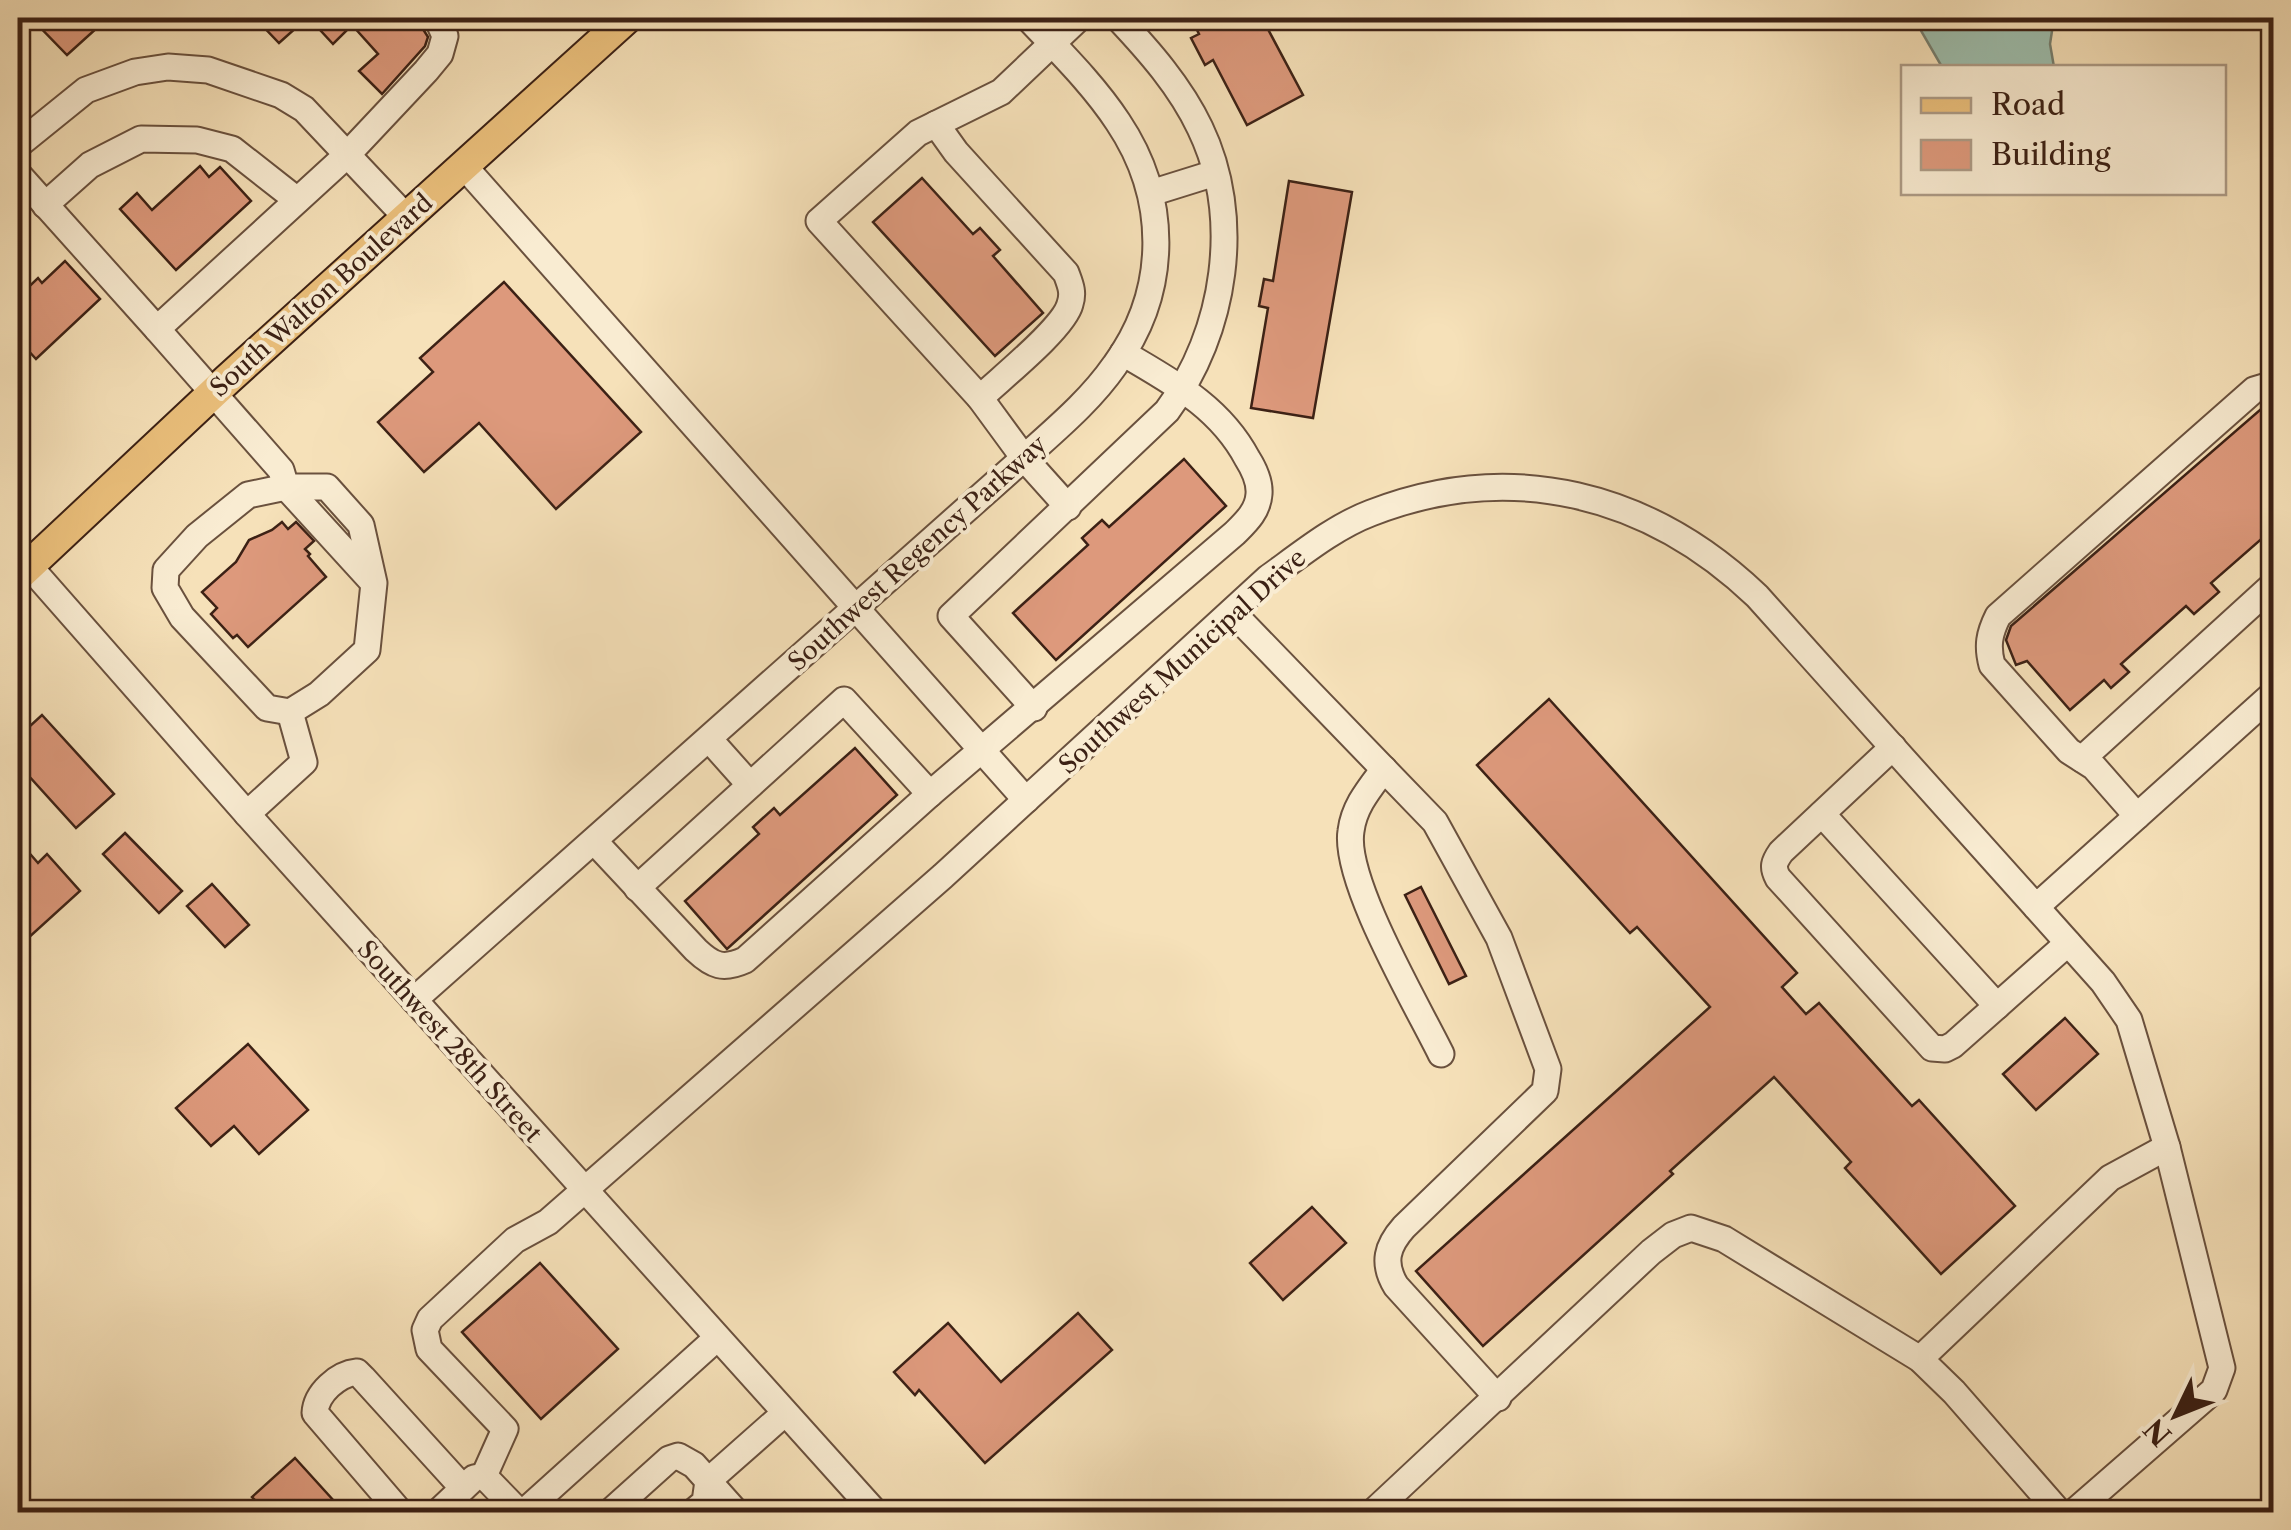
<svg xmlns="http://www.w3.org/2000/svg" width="2291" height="1530" viewBox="0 0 2291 1530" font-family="'Libre Caslon Text',serif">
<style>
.water{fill:#9dbead;stroke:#767f70;stroke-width:2.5}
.building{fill:#dd997c;stroke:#3c2115;stroke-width:2.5}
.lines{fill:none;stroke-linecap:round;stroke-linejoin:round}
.minor-casing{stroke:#6a513e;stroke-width:29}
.major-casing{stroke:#3c2115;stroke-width:34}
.minor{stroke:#f9ecd2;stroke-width:25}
.major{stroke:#ebc07c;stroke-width:30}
.labels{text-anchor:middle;stroke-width:8;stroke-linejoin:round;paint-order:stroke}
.street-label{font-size:25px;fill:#3c2115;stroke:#f9ecd2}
</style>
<rect width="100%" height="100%" fill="#f6e1b9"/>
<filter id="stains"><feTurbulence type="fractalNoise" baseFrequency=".002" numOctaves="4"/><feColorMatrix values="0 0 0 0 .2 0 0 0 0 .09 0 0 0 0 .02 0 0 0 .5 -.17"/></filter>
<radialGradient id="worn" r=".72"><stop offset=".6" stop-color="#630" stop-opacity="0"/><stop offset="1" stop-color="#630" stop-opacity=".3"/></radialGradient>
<!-- water -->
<polygon class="water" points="1920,18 2054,18 2050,44 2054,67 1942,67 1920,29"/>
<!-- building -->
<g class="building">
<polygon points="31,18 108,18 67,55"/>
<polygon points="255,18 307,18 279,43"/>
<polygon points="309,18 416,18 428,37 425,46 382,94 359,71 378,54 352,25 333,44"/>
<polygon points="1191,18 1262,18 1303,95 1247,125 1213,60 1205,65 1191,38 1199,34"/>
<polygon points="200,166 209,177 220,167 251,201 176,270 120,209 137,193 152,210"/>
<polygon points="922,178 973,234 980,228 1000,250 993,256 1043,313 995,356 873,222"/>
<polygon points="1289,181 1352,192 1313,418 1251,408 1268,308 1259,306 1264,279 1273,281"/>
<polygon points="65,261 100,299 36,359 25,347 18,354 18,297 38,278 42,283"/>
<polygon points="504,282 641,432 556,509 479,423 424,472 378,422 433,372 420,358"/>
<polygon points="2268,403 2274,407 2274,528 2211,583 2219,592 2194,614 2186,606 2121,664 2129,672 2111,688 2104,680 2070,710 2027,661 2016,665 2006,640 2011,626"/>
<polygon points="1184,459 1226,506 1056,660 1013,613 1088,545 1082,538 1102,520 1109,527"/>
<polygon points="282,522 288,529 296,522 314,541 305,549 310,554 308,556 326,577 248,647 237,635 233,638 211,614 217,608 202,592 236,562 249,540 272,530"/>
<polygon points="1549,699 1797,973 1782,987 1806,1014 1819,1003 1912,1106 1919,1100 2015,1206 1941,1274 1845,1168 1851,1162 1774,1077 1670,1171 1673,1174 1483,1346 1416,1271 1710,1007 1637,927 1630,933 1477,765"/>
<polygon points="42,715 114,794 76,828 18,764 18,737"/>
<polygon points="855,748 897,795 727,949 685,901 759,834 753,827 774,808 780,815"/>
<polygon points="125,833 182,891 159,913 103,854"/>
<polygon points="18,840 38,863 47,854 80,891 26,940 18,931"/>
<polygon points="212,884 249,925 225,947 187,906"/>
<polygon points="1421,887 1466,976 1449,984 1405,895"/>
<polygon points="2065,1018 2098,1054 2036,1110 2003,1074"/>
<polygon points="248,1044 308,1110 259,1154 234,1126 211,1146 176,1108"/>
<polygon points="1312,1207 1346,1243 1283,1300 1250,1263"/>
<polygon points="540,1263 618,1349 541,1419 462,1332"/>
<polygon points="1078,1313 1112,1350 985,1463 919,1390 915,1395 894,1372 948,1323 1001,1382"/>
<polygon points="295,1458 344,1512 266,1512 252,1497"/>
</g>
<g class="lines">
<!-- minor casing -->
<g class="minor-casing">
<g id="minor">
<path d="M936 124 956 152 1066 273C1070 284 1074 292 1070 304 1064 328 1001 378 980 398"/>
<polyline points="18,145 86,90 135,72 168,67 208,70 281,95 304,109 406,217"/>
<polyline points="463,165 1026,800"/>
<polyline points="18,174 157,329"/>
<polyline points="1151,193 1215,173"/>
<polyline points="45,205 90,165 141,139 197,140 232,149 297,200"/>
<polyline points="286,487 327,487 361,525 374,583 367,650 319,694 290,712 267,708 182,617 165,588 166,570 197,536 248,495 286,487 281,470 157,329 347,155 426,71 440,54 445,36 437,18"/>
<polyline points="286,487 370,579"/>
<polyline points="1068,507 1024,458 980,398 819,221 918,133 1001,92 1079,18"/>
<polyline points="29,566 247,814 875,1512"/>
<path d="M1232 612 1435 822 1499 938 1548 1069 1545 1091 1404 1227C1387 1246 1382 1263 1396 1286L1498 1398"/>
<path d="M1034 708 951 616 1167 411C1226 332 1243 217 1200 128 1180 86 1149 51 1118 18"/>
<polyline points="709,739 750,785"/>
<path d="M1893 747 1781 852C1774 862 1772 867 1778 878L1932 1048 1945 1049 1953 1045 2068 943"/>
<polyline points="2082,759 2274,584"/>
<path d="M1384 769C1370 788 1354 806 1351 831 1343 880 1417 1005 1441 1054"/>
<polyline points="247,814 304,762 290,712"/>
<polyline points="1822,814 1997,1006"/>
<path d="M2137 816 2094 767 2069 751 1992 665C1987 646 1989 634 1998 616L2254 390 2274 384"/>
<path d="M594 841 696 950C713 966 723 970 745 960L930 794 1235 533C1246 522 1258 511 1259 494 1260 481 1254 469 1247 458 1219 406 1172 382 1123 353"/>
<polyline points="637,888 844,700 930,794"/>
<polyline points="2036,907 2103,982 2129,1020 2167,1147 2222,1368 2214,1390 2074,1512"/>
<path d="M414 1000 1024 458C1056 429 1090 401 1115 365 1169 291 1169 198 1118 122 1093 84 1059 51 1028 18"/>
<polyline points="1920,1359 2110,1178 2167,1147"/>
<path d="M484 1476 505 1429 429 1349 425 1330 430 1319 515 1240 548 1222 943 876 1268 578C1300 555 1334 527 1371 513 1512 458 1650 494 1757 596L2036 907 2274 693"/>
<path d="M400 1512 315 1413C316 1393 338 1374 357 1372L363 1378 463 1488"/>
<polyline points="438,1512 474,1478 484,1476 519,1512"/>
<polyline points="524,1512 717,1338"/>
<polyline points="610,1512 669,1459 678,1456 694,1465 736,1512"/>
<polyline points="693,1512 705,1502 708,1481 785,1413"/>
<polyline points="1373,1512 1651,1252 1673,1235 1691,1228 1724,1239 1920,1359 1954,1392 2059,1512"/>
</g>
</g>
<!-- major casing -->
<g class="major-casing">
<polyline id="major" points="18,576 227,380 627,18"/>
</g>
<!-- minor -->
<use href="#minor" class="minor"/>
<!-- major -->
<use href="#major" class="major"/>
</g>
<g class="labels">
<!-- street labels -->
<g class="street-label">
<text transform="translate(321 295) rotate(-42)" y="9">South Walton Boulevard</text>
<text transform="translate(917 553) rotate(-42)" y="9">Southwest Regency Parkway</text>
<text transform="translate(1182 661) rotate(-42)" y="9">Southwest Municipal Drive</text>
<text transform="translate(450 1041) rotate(48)" y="9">Southwest 28th Street</text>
</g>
</g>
<!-- margin -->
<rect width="2291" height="1530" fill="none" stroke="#f6e1b9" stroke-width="60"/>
<rect x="20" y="20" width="2251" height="1490" fill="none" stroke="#3c2115" stroke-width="5"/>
<rect x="30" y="30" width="2231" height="1470" fill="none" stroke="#3c2115" stroke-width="2.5"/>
<!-- legend -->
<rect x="1901" y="65" width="325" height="130" fill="#f9ecd2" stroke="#ad9b86" stroke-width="2.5"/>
<rect x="1921" y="98" width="50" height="15" fill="#ebc07c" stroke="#ad9b86" stroke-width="2.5"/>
<text x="1991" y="115" font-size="30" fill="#3c2115">Road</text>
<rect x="1921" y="140" width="50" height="30" fill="#dd997c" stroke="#ad9b86" stroke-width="2.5"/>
<text x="1991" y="165" font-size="30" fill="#3c2115">Building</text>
<!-- north arrow -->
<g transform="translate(2176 1415) rotate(227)" stroke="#f9ecd2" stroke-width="8" paint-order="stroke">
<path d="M0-8L18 38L0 25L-18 38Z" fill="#3c2115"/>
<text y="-15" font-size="28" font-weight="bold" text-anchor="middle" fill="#3c2115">N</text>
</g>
<rect width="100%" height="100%" filter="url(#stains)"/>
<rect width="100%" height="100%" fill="url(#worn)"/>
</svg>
